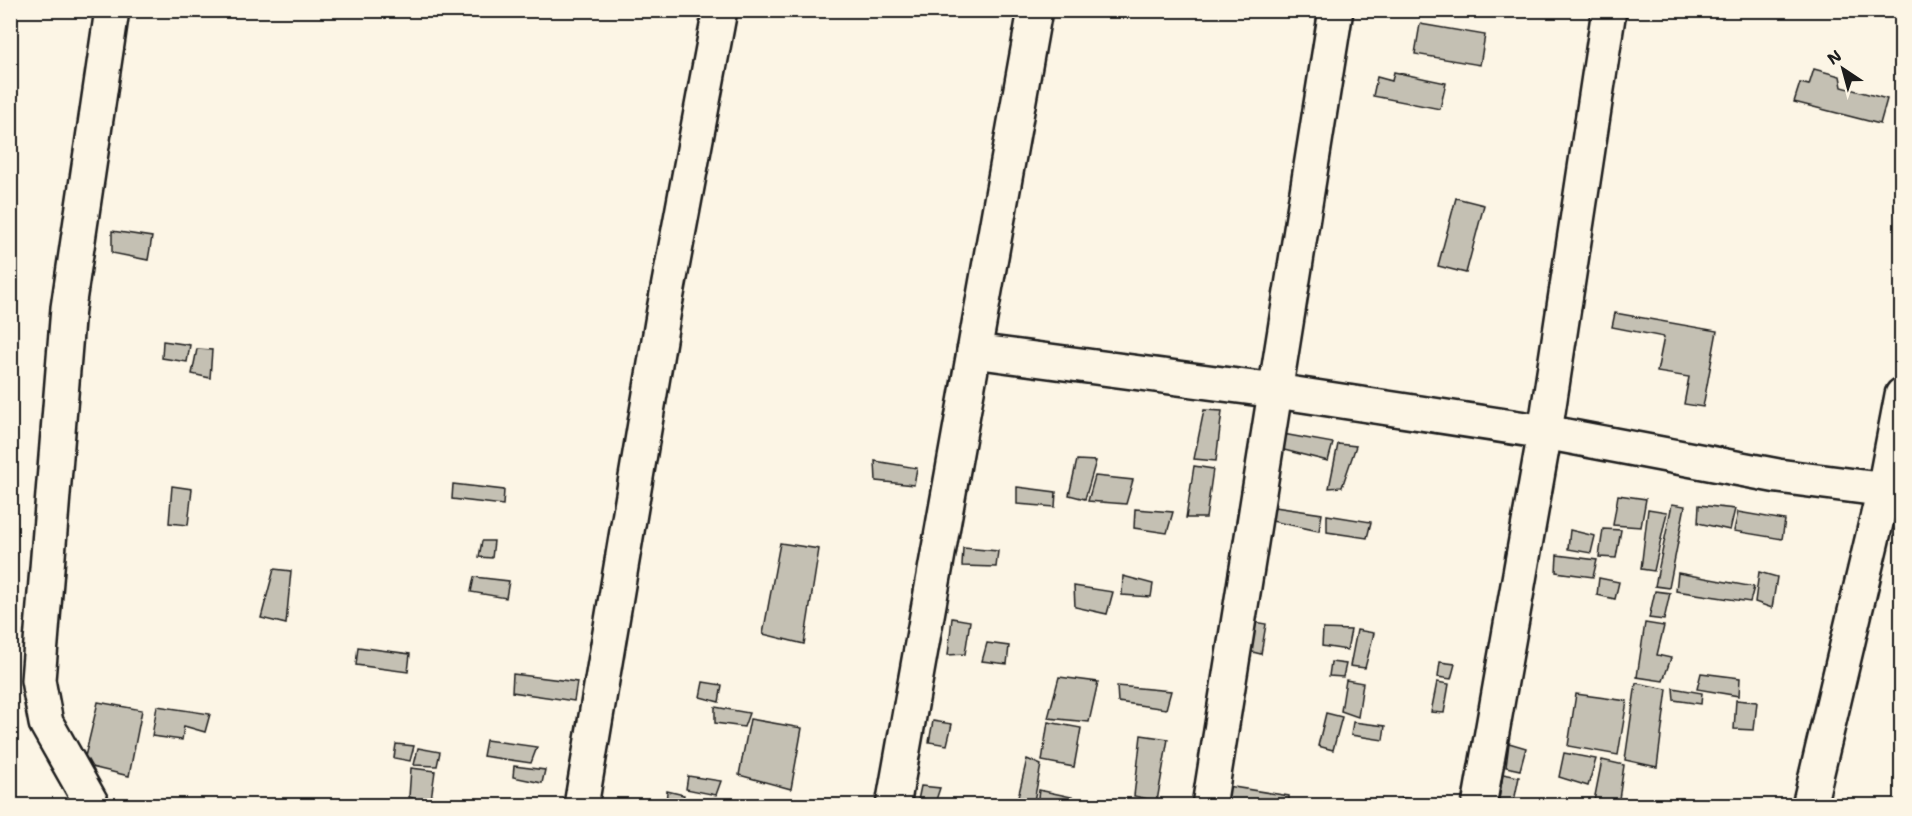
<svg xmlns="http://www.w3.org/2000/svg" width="1912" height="816" viewBox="0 0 1912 816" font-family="'Shantell Sans',sans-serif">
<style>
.building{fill:#c4c0b3;stroke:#1c1c1c;stroke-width:1.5}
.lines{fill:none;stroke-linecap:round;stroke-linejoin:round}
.minor-casing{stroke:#1c1c1c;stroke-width:38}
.minor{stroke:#fcf5e5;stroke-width:33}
</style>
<rect width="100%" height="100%" fill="#fcf5e5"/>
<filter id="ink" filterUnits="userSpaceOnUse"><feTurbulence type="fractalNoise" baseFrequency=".0167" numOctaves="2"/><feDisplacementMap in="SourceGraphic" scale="12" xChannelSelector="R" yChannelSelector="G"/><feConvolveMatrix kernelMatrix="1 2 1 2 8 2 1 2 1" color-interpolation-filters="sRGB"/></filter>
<g filter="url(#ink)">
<!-- building -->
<g class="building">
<polygon points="1420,24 1485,35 1480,65 1415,54"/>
<polygon points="1814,69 1840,76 1842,87 1887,99 1880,124 1794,102 1800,83 1809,85"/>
<polygon points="1394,72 1446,83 1440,109 1373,96 1377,77 1392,81"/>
<polygon points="1456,198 1484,205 1466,273 1438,266"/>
<polygon points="112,231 152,237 148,260 112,253"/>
<polygon points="1615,313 1717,331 1703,407 1684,404 1689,377 1657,372 1664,337 1612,327"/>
<polygon points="163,341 190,345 187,362 162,358"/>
<polygon points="197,349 212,350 210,378 192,374"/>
<polygon points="1204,410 1222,411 1216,461 1194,459"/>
<polygon points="1283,434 1333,443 1328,461 1280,449"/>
<polygon points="1338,444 1356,446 1342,487 1329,488"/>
<polygon points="1077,460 1096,461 1085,499 1069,495"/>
<polygon points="875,461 917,468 914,485 876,481"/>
<polygon points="1194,466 1213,469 1206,518 1186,518"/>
<polygon points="1095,476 1133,480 1126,504 1088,501"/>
<polygon points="453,484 504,490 503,505 452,499"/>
<polygon points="172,486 192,489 188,525 169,523"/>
<polygon points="1017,487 1056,492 1055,507 1017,504"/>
<polygon points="1618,495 1646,499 1641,527 1613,525"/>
<polygon points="1672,504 1685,506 1669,588 1655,586"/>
<polygon points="1699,505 1735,509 1730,530 1698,523"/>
<polygon points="1268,506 1322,514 1319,531 1267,520"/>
<polygon points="1135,509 1173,512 1167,533 1134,528"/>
<polygon points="1648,509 1667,512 1654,571 1641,569"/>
<polygon points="1738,512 1785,520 1782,539 1734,531"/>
<polygon points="1327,515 1371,522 1367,538 1327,532"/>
<polygon points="1603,529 1621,530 1616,558 1599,557"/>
<polygon points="1570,530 1595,536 1591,553 1568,549"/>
<polygon points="482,541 494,541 492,558 479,557"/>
<polygon points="780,543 819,549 804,644 763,634"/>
<polygon points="963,548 998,551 996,567 962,566"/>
<polygon points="1557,555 1597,560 1593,577 1556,572"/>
<polygon points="274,569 291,571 286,624 261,618"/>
<polygon points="1759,572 1777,577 1772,608 1755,602"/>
<polygon points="1678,573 1754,587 1750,602 1676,591"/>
<polygon points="1123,576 1153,584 1151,597 1122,595"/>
<polygon points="474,577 509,581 506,598 471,592"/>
<polygon points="1599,578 1619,582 1615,599 1597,595"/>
<polygon points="1074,586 1113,592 1107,614 1075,607"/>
<polygon points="1655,591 1670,593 1664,620 1649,618"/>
<polygon points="952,618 970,621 965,654 948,655"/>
<polygon points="1248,621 1266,624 1261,654 1244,650"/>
<polygon points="1645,623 1664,626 1657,655 1671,658 1663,681 1637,677"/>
<polygon points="1323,629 1351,630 1347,650 1322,646"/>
<polygon points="1357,630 1374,633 1365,668 1350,666"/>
<polygon points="987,643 1009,646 1007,664 982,661"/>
<polygon points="358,647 410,654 408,672 356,665"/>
<polygon points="1331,662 1346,664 1343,677 1329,676"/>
<polygon points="1440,662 1455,664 1451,679 1438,677"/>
<polygon points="1701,673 1740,678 1739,696 1697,689"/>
<polygon points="513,674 577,682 574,701 512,692"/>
<polygon points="1059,677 1098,682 1089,722 1048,718"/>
<polygon points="1346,680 1363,683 1358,717 1341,711"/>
<polygon points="703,682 722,685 719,702 700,697"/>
<polygon points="1437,682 1449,684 1444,713 1431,712"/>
<polygon points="1636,683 1667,689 1657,767 1625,760"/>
<polygon points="1117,686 1171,691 1166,709 1118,702"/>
<polygon points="1673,688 1702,693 1701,704 1674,700"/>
<polygon points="1576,694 1627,701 1618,755 1568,746"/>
<polygon points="1736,700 1757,702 1754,730 1734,729"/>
<polygon points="98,702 142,710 129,776 83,765"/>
<polygon points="157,706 210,714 205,732 184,726 182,740 152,736"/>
<polygon points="715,707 749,713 744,727 715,723"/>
<polygon points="1326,713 1342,717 1333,750 1318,746"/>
<polygon points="750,719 802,728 791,789 739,775"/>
<polygon points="933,721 952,724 947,745 929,742"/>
<polygon points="1048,722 1081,728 1074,767 1042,761"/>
<polygon points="1353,722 1385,726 1383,740 1351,735"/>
<polygon points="1141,735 1168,739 1157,801 1134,796"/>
<polygon points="486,740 537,747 531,763 483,756"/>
<polygon points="1509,743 1526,748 1520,770 1506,767"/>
<polygon points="396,744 414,746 410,761 394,758"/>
<polygon points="418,748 440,752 437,766 414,765"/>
<polygon points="1564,753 1596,759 1588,786 1559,777"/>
<polygon points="1027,759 1041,765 1033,806 1016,806"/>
<polygon points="1602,760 1624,765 1618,806 1593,806"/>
<polygon points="514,766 545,770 542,783 513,777"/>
<polygon points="411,768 435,771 430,806 412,806 413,798 409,797"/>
<polygon points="1503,774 1519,777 1513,806 1498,806"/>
<polygon points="688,776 721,781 716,795 686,789"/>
<polygon points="1221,785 1289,796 1289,806 1246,806 1220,802"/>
<polygon points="921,786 940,788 934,806 917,805"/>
<polygon points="1039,790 1076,798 1073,806 1037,805"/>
<polygon points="667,791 684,795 681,806 666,806"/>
<polygon points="1402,798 1430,801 1430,806 1401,806"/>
</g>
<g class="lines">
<!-- minor casing -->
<g class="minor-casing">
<g id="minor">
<polyline points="974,351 1276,391 1545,432 1778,476 1902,492"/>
<polyline points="93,806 46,723 38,680 68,308 112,10"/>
<polyline points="581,806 664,310 720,10"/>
<polyline points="893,806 1035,10"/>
<polyline points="1209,806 1336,10"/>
<polyline points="1479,806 1545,432 1609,10"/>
<polyline points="1809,806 1884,489 1902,395"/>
</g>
</g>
<!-- minor -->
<use href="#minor" class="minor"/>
</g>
</g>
<!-- margin -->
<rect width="1912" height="816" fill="none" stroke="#fcf5e5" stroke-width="36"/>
<rect x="18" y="18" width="1876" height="780" fill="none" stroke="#1c1c1c" stroke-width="2" filter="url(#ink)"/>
<!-- north arrow -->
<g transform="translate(1843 69) rotate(324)" stroke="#fcf5e5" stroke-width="4.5" paint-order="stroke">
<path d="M0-4.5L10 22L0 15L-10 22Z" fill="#1c1c1c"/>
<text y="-9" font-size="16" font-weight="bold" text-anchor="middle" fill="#1c1c1c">N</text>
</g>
</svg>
